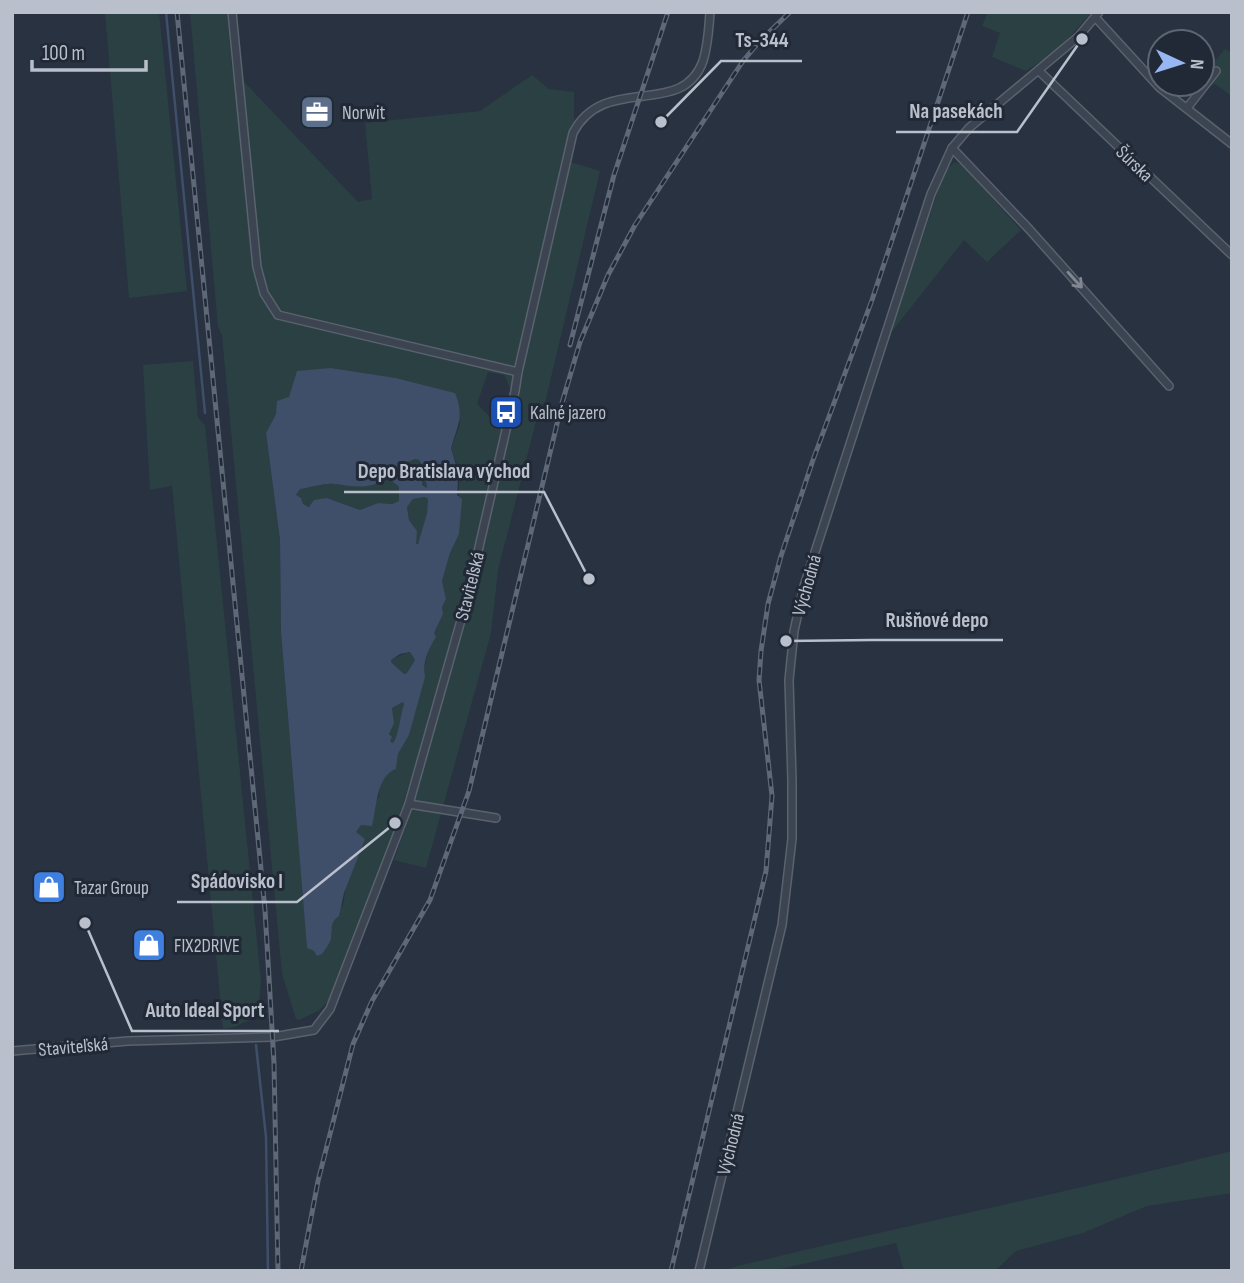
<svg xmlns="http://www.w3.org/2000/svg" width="1244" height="1283" viewBox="0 0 1244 1283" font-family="'Sofia Sans Condensed',sans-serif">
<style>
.green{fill:#2b4043;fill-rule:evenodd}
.water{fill:#3f4e69;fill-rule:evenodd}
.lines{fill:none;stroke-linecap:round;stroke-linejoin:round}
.stream{stroke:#3f4e69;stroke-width:2.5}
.minor-casing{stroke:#5a626e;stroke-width:10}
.minor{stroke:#3c4451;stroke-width:7}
.rail-casing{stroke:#5f6878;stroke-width:5}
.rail{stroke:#212936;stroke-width:2.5;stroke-dasharray:8;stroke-linecap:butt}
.oneway{stroke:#818894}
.labels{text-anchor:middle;stroke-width:6;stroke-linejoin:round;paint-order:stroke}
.poi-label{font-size:19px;fill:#b9bfcb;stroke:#212936;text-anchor:start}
.street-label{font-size:19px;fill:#b9bfcb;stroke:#212936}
.leader{fill:none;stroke:#b9bfcb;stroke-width:2.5}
.callout-dot{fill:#b9bfcb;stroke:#212936;stroke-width:2.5}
.callout-label{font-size:21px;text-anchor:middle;font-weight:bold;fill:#b9bfcb;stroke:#212936;stroke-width:6;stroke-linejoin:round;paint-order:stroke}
</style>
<rect width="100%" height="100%" fill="#283241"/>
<!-- green -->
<g class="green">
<polygon points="105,12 159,12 187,291 129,298"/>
<path d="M190 12H227L232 69 358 202 372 199 365 123 480 111 532 75 549 89 574 92V122L564 160 600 171 545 403 540 406 498 570 491 633 426 868 394 860 412 809 469 602 509 430 511 390 504 375 488 372 477 404 491 418 503 424C473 551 444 677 404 801 383 869 354 935 329 1001L318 1011 299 1020 296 1019 282 974 222 335 218 327ZM331 368 396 378 454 393 460 424 451 449 457 464 459 480V534L450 553 442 581 446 599 442 607 443 614 434 633 435 637 429 647 409 735 398 754 396 769 388 772 380 784 379 797 355 832 343 905 333 920 330 929 332 935 314 951 307 947 281 632 280 540 266 433 276 414 289 397Z"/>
<polygon points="988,12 1090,12 1090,14 1057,51 1026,71 992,57 1000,33 982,26"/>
<polygon points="1225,49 1232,53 1232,96 1215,84 1184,98 1197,84 1202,84 1202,77"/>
<polygon points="954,162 961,164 1021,230 987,262 964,240 890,334 939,188 946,171"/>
<polygon points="193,361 198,418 205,425 261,981 258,1015 235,1027 223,1029 172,486 150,490 143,365"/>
<polygon points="416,459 419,460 424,468 427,488 406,472 406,463"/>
<path d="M384 480 392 481 399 487V501L392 504 378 503 360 510 327 498 310 507 303 504 296 495 300 489C310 488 323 483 334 484 351 486 368 489 384 480Z"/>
<polygon points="425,497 428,499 427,513 418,544 414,544 417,531 409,520 407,507 413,499"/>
<polygon points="410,652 415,660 407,673 404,674 391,662 391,659"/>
<path d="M403 702 405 703C400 717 400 731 393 743L390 741C388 729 394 720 392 708Z"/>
<path d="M1232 1151V1193L1147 1206 1083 1233 1016 1251 995 1271H904L896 1243 772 1271H730V1268C897 1227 1065 1193 1232 1151Z"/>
</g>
<!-- water -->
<path class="water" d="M331 368 396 378 455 393C465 418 457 425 451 449 457 465 459 477 457 495L462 499 459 534 450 553 442 581 446 599 442 607 443 614 434 633 436 637C428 649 422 664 425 677L409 735 398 754 396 769C376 776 377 807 372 826L361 825 356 832 365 839 344 893 339 916C329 923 333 928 331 938 330 943 326 949 322 954L317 956 314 951 307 948 281 632 280 540 266 433 276 414 277 401 289 397 297 371ZM415 459 419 460 424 468 427 488 422 485V480H415L406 472V463ZM384 480 392 481 399 487V501L392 504 378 503 360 510 327 498 314 500 309 507 303 504 301 498 296 495 300 489C310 488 323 483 334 484 352 486 367 490 384 480ZM425 497 428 499 427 513 418 544H416L417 531 409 520 407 507 413 499ZM410 652 415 660 407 673 404 674 391 662V660L400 654ZM403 702 404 704C400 716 399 734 393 743L390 741 392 737 389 734 394 723 392 708Z"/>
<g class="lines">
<!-- stream -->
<g class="stream">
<polyline points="166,12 205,413"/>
<polyline points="256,1045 266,1137 268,1271"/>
</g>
<!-- minor casing -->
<g class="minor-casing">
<g id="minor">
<polyline points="1095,17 1159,87 1232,144"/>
<polyline points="1039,71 1232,255"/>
<polyline points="1187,108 1216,71"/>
<polyline points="952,148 1029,229 1169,386"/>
<path d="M518 372 573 133C604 72 682 120 703 61 708 45 709 28 710 12"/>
<polyline points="409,804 496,818"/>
<polyline points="12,1051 128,1041 273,1037 314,1030 330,1009 409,804 467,599 515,391 518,372 278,315 264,293 257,267 232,12"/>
<polyline points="699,1271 782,925 792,839 792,780 789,680 794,631 804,586 931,194 952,148 969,128 1079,36 1099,12"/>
</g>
</g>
<!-- minor -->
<use href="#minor" class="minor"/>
<!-- rail casing -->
<g class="rail-casing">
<g id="rail">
<polyline points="177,12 265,910 274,1063 278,1271"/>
<polyline points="570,345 614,175 668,12"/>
<polyline points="301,1271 318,1181 353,1044 372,1001 430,900 469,791 562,403 580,342 608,275 635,225 743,61 759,42 790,12"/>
<polyline points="671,1271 766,871 772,796 759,680 761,651 768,604 781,556 813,460 872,300 968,12"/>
</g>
</g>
<!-- rail -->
<use href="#rail" class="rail"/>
</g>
<!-- one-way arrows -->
<defs><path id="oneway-shaft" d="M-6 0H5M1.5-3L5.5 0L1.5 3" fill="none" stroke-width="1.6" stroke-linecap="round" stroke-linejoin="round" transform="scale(1.75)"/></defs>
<use class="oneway" href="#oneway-shaft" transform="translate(1075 280) rotate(48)"/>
<!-- icons -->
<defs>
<g id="office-square" transform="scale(1.75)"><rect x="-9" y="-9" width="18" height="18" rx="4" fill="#5c6f8a" stroke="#212936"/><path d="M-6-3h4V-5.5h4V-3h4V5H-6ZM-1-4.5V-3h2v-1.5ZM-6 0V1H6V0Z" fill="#fff"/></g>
<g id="bus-square" transform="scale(1.75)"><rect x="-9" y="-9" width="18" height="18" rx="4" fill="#1a4fb4" stroke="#212936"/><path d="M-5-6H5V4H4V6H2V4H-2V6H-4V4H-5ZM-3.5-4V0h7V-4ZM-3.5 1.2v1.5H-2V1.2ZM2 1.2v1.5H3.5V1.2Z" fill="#fff"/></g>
<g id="shop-square" transform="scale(1.75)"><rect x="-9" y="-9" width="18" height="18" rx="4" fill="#3f7fe0" stroke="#212936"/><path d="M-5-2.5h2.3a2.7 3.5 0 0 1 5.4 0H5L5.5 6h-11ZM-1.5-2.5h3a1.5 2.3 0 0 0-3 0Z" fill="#fff"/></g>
</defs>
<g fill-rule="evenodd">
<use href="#office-square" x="317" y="112"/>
<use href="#bus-square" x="506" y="412"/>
<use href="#shop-square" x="49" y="887"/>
<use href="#shop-square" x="149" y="945"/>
</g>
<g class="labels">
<!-- poi labels -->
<g class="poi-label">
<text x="342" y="119">Norwit</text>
<text x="530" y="419">Kalné jazero</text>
<text x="74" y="894">Tazar Group</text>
<text x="174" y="952">FIX2DRIVE</text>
</g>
<!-- street labels -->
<g class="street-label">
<text transform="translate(1135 163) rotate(44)" y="7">Šúrska</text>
<text transform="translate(806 585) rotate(-74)" y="7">Východná</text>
<text transform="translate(469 586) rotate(-76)" y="7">Staviteľská</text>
<text transform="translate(73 1046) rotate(-5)" y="7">Staviteľská</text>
<text transform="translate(730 1144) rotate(-76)" y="7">Východná</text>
</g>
</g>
<!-- callouts -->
<path class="leader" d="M661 122L721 61H802M1082 39L1017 132H896M589 579L544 492H344M786 641L872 640H1003M395 823L297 902H177M85 923L132 1031H279"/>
<g class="callout-dot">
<circle cx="661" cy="122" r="7"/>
<circle cx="1082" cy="39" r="7"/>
<circle cx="589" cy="579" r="7"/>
<circle cx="786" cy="641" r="7"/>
<circle cx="395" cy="823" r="7"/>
<circle cx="85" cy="923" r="7"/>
</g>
<g class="callout-label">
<text x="762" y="47">Ts-344</text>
<text x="956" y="118">Na pasekách</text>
<text x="444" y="478">Depo Bratislava východ</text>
<text x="937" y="627">Rušňové depo</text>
<text x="237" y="888">Spádovisko I</text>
<text x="205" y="1017">Auto Ideal Sport</text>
</g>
<!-- border -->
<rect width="1244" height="1283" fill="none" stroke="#b9bfcb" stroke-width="28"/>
<!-- north arrow -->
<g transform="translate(1181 63) rotate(94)"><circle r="33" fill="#212936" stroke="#5e6572" stroke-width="2"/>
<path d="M0-5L12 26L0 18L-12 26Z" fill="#97b6f2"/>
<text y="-10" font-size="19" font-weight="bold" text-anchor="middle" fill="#b9bfcb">N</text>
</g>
<!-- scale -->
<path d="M32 60v10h114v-10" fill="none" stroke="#b9bfcb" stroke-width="3.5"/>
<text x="42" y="60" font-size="21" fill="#b9bfcb" stroke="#212936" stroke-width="5" paint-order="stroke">100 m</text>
</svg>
